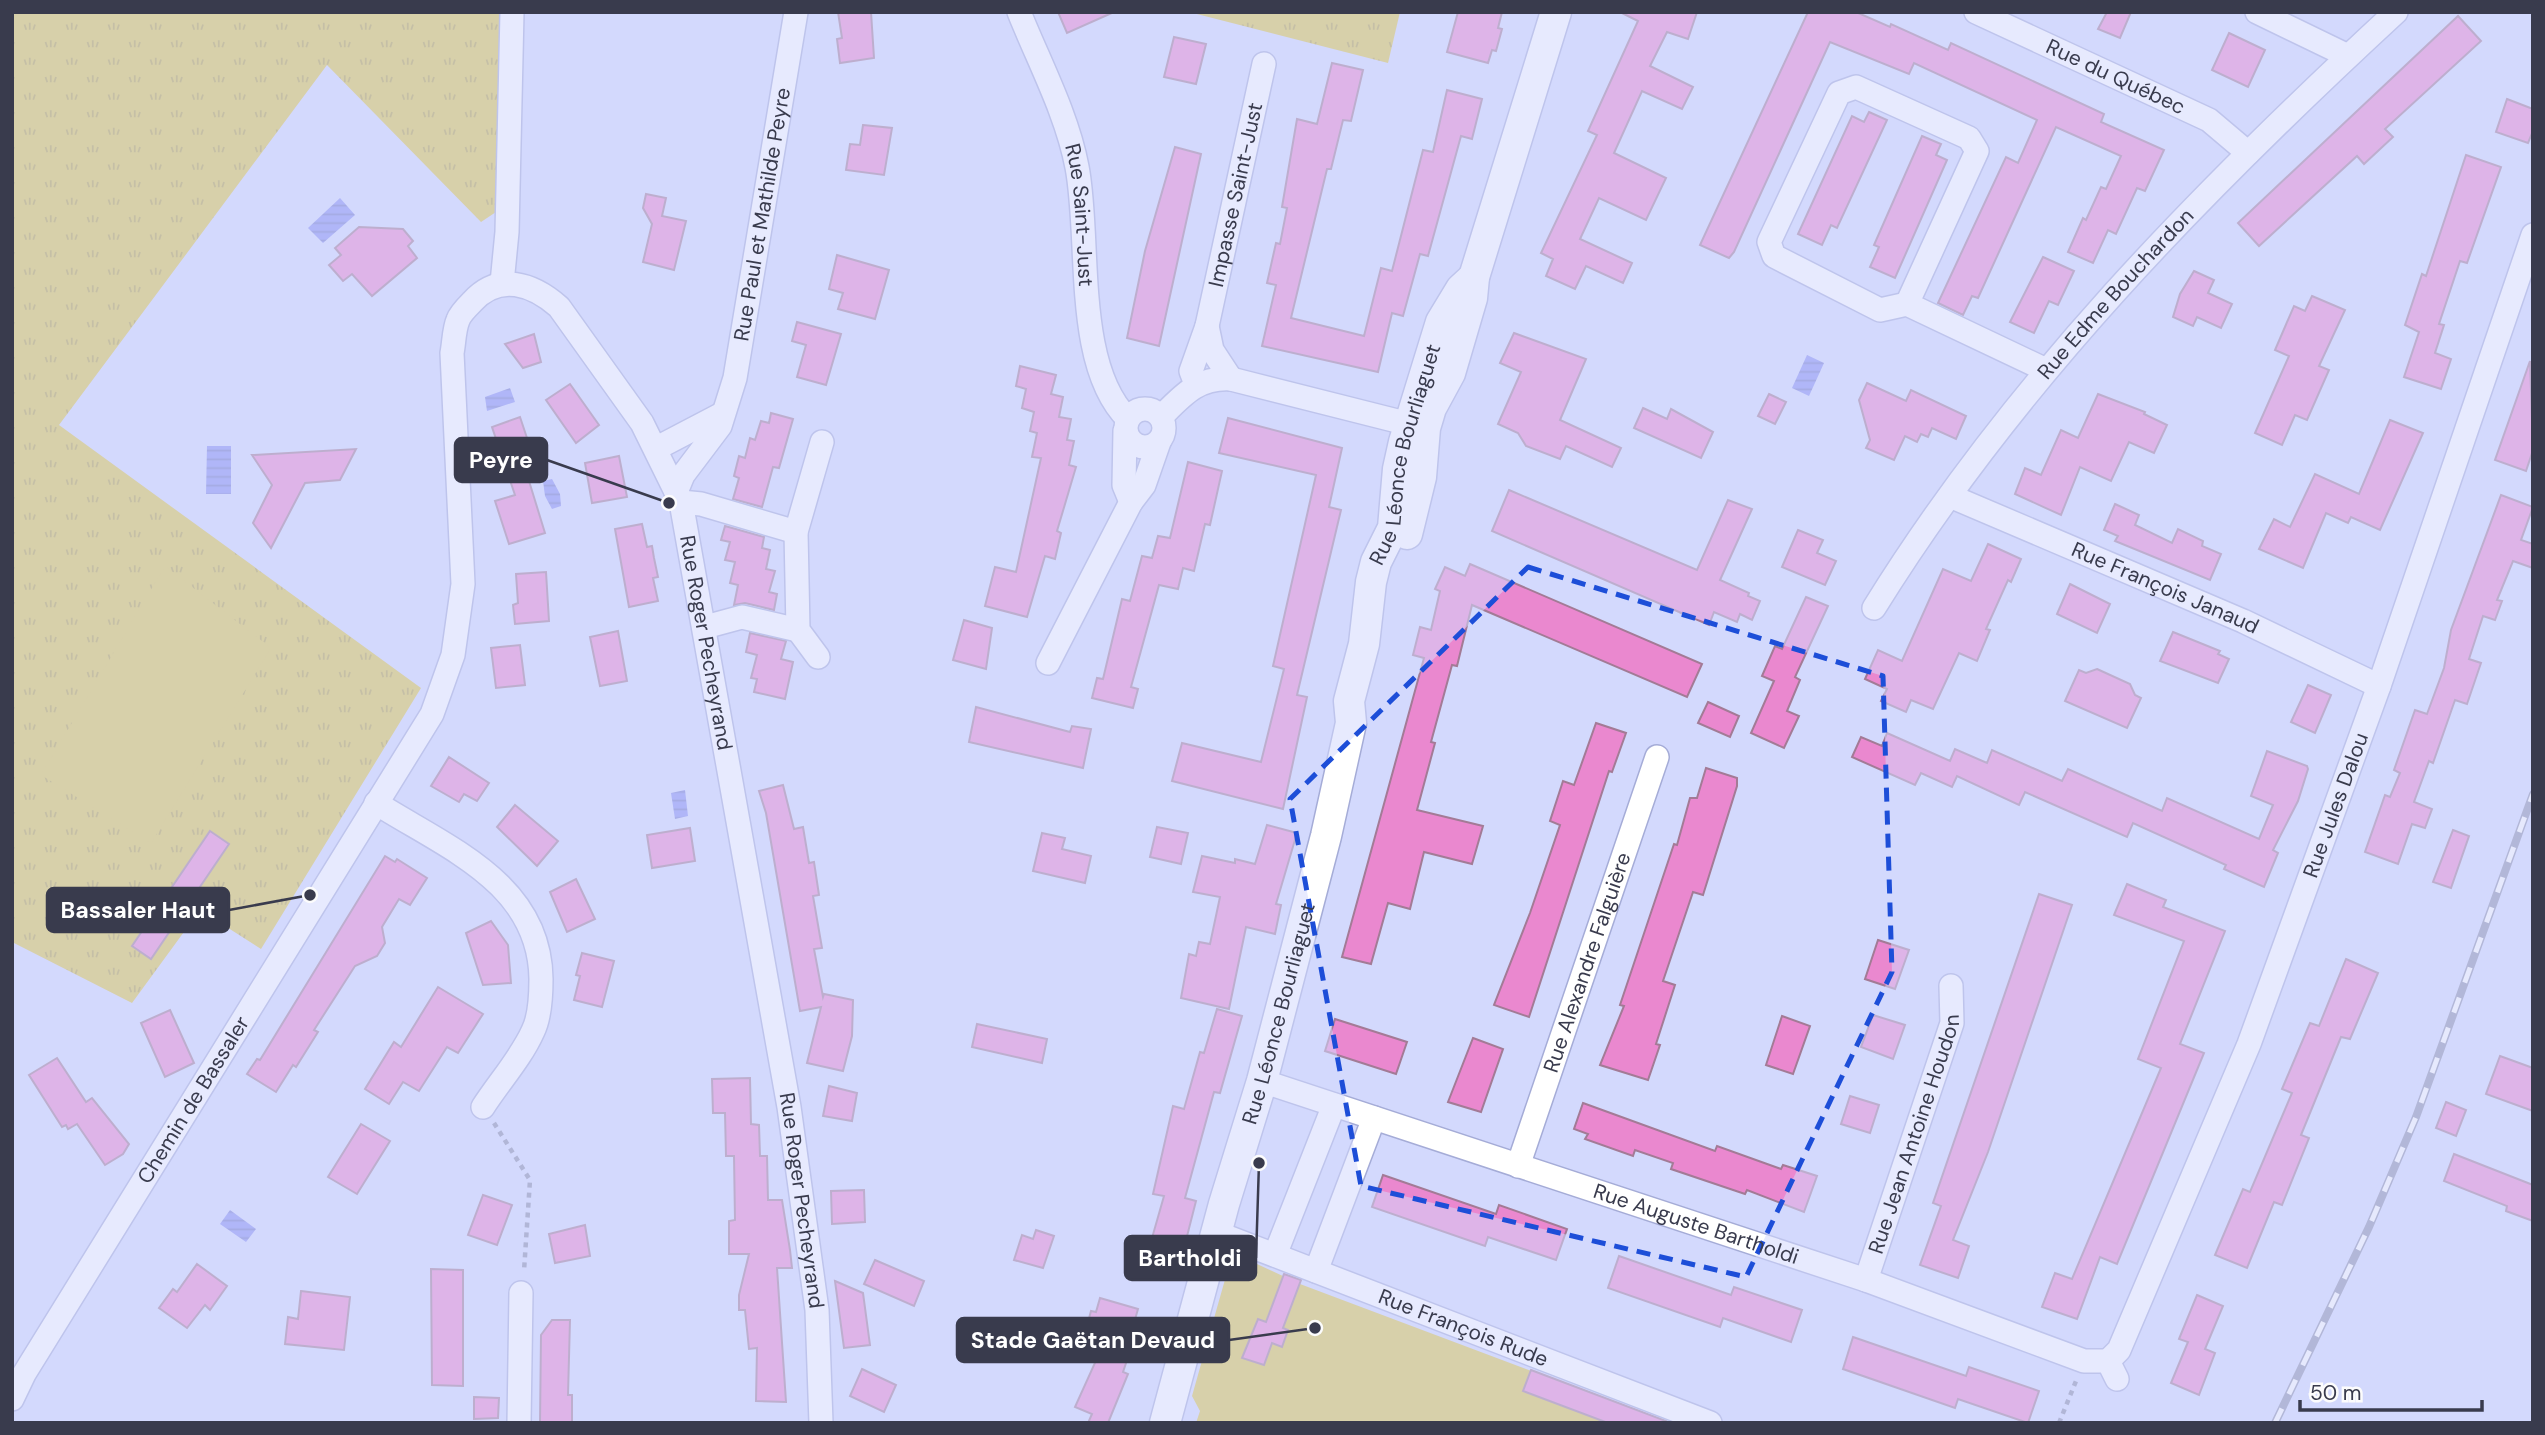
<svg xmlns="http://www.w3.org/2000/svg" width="2545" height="1435" viewBox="0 0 2545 1435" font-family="'DM Sans',sans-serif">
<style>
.grass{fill:url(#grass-tufts)}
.pitch{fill:#dcc546}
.water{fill:url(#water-rules)}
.building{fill:#ea88cf;stroke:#a37b96;stroke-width:2}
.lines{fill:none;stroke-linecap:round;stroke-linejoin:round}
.minor-casing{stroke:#a5acd7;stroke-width:26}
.major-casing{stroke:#a5acd7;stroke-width:33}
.path{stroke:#888ca8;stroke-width:4.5;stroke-dasharray:5 5;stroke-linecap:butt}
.minor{stroke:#fff;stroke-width:23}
.major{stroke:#fff;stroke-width:30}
.rail-casing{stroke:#8b8fab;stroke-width:8}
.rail{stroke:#fcfcfc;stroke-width:5;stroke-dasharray:16;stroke-linecap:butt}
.marked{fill:none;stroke:#1d4ed8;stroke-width:5;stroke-dasharray:14 9;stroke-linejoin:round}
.labels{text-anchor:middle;stroke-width:6;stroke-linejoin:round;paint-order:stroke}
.street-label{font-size:21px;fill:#393b4d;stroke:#fcfcfc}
.leader{fill:none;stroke:#393b4d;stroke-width:2.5}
.callout-dot{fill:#393b4d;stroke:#fcfcfc;stroke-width:2.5}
.callout{fill:#393b4d;stroke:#393b4d;stroke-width:2.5}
.callout-label{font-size:23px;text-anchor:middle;font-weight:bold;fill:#fff}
</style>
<defs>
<pattern id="grass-tufts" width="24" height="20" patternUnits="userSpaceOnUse" patternTransform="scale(1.75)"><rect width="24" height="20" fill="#dcc546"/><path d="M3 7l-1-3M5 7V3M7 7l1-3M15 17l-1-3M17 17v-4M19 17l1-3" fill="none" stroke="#b3a13d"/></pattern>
<pattern id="water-rules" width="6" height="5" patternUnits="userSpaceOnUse" patternTransform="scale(1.75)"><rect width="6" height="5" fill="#858df1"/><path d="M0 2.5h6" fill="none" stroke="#6e74c5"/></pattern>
</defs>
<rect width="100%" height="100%" fill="#d3d9fd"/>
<!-- grass -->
<g class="grass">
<polygon points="12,12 502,12 499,210 481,222 327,65 59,425 421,688 261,949 200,910 132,1003 12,942"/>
<polygon points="1189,12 1400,12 1388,63"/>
</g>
<!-- pitch -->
<g class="pitch">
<polygon points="165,566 271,648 151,843 41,775"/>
<polygon points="1257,1264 1300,1284 1670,1423 1196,1423 1200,1411 1192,1396 1226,1276 1237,1280"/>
</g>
<!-- water -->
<g class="water">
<polygon points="340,198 355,215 323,243 308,228"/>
<polygon points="1807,355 1824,363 1809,396 1792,388"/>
<polygon points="510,388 515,402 487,411 485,397"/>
<polygon points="207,446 231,446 231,494 206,494"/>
<polygon points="552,479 560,494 561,506 552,509 545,496 543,481"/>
<polygon points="685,790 688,816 675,819 671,793"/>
<polygon points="230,1210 256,1229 246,1242 220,1224"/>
</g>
<!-- building -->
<g class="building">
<polygon points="838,12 871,12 874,58 840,63 837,39 842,38"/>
<polygon points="1058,12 1114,12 1067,33"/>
<polygon points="1458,12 1502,12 1498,28 1502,29 1496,51 1492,50 1488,63 1447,52"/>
<polygon points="1620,12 1697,12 1688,39 1667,32 1650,66 1693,87 1682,109 1642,91 1614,153 1666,178 1646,220 1599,198 1580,239 1632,263 1623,283 1586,266 1575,289 1546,276 1553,259 1541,253 1597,135 1588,131 1638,21"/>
<polygon points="1808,12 1856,12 1890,27 1891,24 1948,50 1951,43 2104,114 2101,122 2164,150 2145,191 2137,188 2116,234 2108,230 2093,263 2068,252 2083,218 2086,220 2101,187 2106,189 2121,156 2056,127 1978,298 1972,296 1963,315 1938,303 2006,157 2018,163 2037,120 1914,63 1909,74 1830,42 1734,252 1729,258 1700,245"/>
<polygon points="2107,12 2131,12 2120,38 2098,29"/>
<polygon points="2458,16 2481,41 2385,129 2393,137 2364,164 2357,156 2259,246 2238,223"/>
<polygon points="2229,33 2265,50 2248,87 2212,70"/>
<polygon points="1174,37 1206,44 1196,84 1164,77"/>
<polygon points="1332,63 1363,70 1351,121 1343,120 1331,169 1327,169 1291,318 1364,336 1381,268 1392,271 1423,150 1433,152 1447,90 1482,99 1472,139 1461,136 1428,256 1420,254 1403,316 1392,313 1378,372 1262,346 1276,285 1267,283 1276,243 1280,244 1287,208 1282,207 1297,119 1317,124"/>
<polygon points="2507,99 2533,109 2533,131 2528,143 2496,132"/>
<polygon points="1869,112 1887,120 1837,228 1831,225 1822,245 1798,234 1852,116 1864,122"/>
<polygon points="863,125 892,128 884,175 846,170 850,144 860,145"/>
<polygon points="1922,136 1941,144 1936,155 1947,160 1895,278 1870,267 1879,247 1874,245"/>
<polygon points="1175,147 1201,154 1159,346 1127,338 1145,251"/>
<polygon points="2466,155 2501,167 2467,263 2460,261 2439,324 2444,325 2435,353 2451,359 2441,389 2404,377 2419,332 2405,325 2422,274 2426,276"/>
<polygon points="646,194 666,198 662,216 686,221 674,270 643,262 652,224 643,208"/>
<polygon points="359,227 403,229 413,241 408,246 417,258 372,296 352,274 343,281 329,265 341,255 335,248"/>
<polygon points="837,255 889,270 875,319 838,309 843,293 829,289"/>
<polygon points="2043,257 2074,271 2058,305 2049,301 2034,333 2010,322"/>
<polygon points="2194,271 2214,280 2208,293 2232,304 2221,328 2197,317 2193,326 2173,317 2180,294"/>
<polygon points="2312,296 2345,310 2319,366 2329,370 2307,420 2295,415 2282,445 2255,433 2289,356 2275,350 2294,306 2305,311"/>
<polygon points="797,322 841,334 826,385 797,377 806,345 792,341"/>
<polygon points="1514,333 1586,359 1560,420 1621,448 1612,467 1566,446 1560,459 1526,446 1518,433 1498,424 1521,372 1500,363"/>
<polygon points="534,334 541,362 523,368 505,344"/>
<polygon points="2530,361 2533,450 2526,471 2495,460"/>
<polygon points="1020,366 1056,375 1051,394 1063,397 1059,417 1071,419 1067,440 1074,441 1069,465 1076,467 1057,531 1061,533 1055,559 1045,556 1027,617 985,606 995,567 1016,572 1041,458 1032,457 1037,433 1030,431 1034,412 1022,408 1026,389 1016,386"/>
<polygon points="1867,383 1906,401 1911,390 1966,416 1956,439 1932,428 1928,437 1921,434 1917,442 1905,436 1894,460 1866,448 1870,440 1859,400"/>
<polygon points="570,384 599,425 576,443 546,400"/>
<polygon points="1769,394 1786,402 1775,424 1758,416"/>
<polygon points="2098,394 2145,412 2144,414 2167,425 2154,453 2129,442 2111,481 2080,467 2061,515 2015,494 2025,468 2041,475 2061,430 2078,438"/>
<polygon points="1643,408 1667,419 1671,409 1713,432 1701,458 1634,428"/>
<polygon points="771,413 793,419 779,468 773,467 762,507 733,499 739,478 734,476 739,456 745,458 750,438 755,440 761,421 769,423"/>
<polygon points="520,417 536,465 525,468 545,533 509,544 495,501 515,495 492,427"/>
<polygon points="1228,418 1342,448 1329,507 1341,510 1297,695 1307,697 1283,809 1172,781 1182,743 1261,762 1284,669 1273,666 1316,475 1219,453"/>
<polygon points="2390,420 2423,433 2380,530 2351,517 2348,523 2326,513 2303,568 2259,549 2274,519 2290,527 2315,474 2359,494"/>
<polygon points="356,449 340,480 305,483 271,548 253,523 272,485 252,455"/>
<polygon points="619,456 627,497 592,503 585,463"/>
<polygon points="1188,462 1222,471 1210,525 1205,524 1194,571 1183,568 1178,589 1159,585 1131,687 1138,689 1133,708 1092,698 1097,678 1103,679 1122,599 1130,601 1142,556 1152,558 1158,536 1170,538"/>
<polygon points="1509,490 1697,570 1728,500 1752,509 1720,580 1749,593 1748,596 1760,601 1752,620 1740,614 1737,622 1714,612 1709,625 1492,531"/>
<polygon points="2501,495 2533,507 2521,540 2533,544 2533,568 2513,561 2497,600 2502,601 2495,620 2483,616 2469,659 2481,663 2467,704 2455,700 2433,763 2429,761 2414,802 2432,809 2425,828 2412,824 2398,864 2365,852 2385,795 2390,797 2400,773 2394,770 2415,710 2427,714 2444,668 2451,630"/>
<polygon points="2115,504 2139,515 2135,525 2172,543 2178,529 2203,541 2202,546 2221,554 2210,580 2115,541 2118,536 2104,530"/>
<polygon points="642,524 647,547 652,546 654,558 658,577 653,578 658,601 629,607 615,529"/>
<polygon points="725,526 764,537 762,548 770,550 766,569 775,571 769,592 777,594 774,610 745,603 734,605 738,585 730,583 735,562 725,560 730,542 721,540"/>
<polygon points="1798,530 1823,540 1817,553 1836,561 1825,585 1782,567"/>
<polygon points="1988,544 2021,559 2011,582 2008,580 1986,629 1990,630 1977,661 1959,653 1933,709 1911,700 1906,712 1881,701 1887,689 1865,679 1878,650 1902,661 1943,569 1971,581"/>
<polygon points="1470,564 1702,664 1687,697 1472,605 1457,666 1452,665 1431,742 1435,743 1417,810 1483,826 1472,864 1424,852 1410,909 1388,903 1371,964 1342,957 1424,658 1413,655 1420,627 1431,630 1440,591 1435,589 1445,567 1465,576"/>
<polygon points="546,572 549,621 515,624 513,605 518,603 516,574"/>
<polygon points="2070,584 2110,604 2097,633 2057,614"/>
<polygon points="1806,597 1828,606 1795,677 1800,680 1787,711 1799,716 1784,748 1751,733 1774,681 1762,676 1775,646 1782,649"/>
<polygon points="964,620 992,628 986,669 953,660"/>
<polygon points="618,631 627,681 600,686 590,637"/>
<polygon points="2173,632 2220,651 2218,654 2229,659 2218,683 2160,661"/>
<polygon points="750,633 786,641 781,659 793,662 785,699 754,692 757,679 751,678 757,655 746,652"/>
<polygon points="520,645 525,685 496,688 491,648"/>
<polygon points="2097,669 2130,684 2135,695 2141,698 2127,728 2065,701 2079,670 2086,673"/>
<polygon points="2308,685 2331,695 2315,733 2291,722"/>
<polygon points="1708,702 1739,716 1730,737 1698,723"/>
<polygon points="976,707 1070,732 1072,726 1091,729 1083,768 969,742"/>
<polygon points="1596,723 1626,733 1612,772 1609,771 1529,1017 1494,1005 1530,913 1560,825 1550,821 1563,781 1574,785"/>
<polygon points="1887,733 1950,761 1955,749 1987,763 1992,750 2062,781 2068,769 2162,811 2167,798 2259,839 2273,805 2251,796 2267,751 2307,766 2308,769 2298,801 2273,850 2278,853 2264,887 2224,869 2226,865 2133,823 2127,837 2025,792 2019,805 1957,776 1952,787 1921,773 1915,785 1852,757 1861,737 1882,746"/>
<polygon points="449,757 489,783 477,801 464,794 459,802 431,786"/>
<polygon points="1706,768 1737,778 1737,786 1703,895 1693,892 1663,981 1675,985 1656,1044 1660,1045 1648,1080 1600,1065 1624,1006 1620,1005 1674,844 1677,845 1690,798 1697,798"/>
<polygon points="783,785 794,829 803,827 809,863 814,862 819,895 813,896 822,948 814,949 823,997 824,994 853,1000 852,1036 843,1071 807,1063 821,1007 800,1011 766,813 759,791"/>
<polygon points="515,805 558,841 537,866 497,827"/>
<polygon points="1267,825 1297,833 1276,904 1281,905 1275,934 1246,927 1229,1009 1181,998 1189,954 1196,956 1199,942 1210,944 1220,897 1193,892 1202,856 1235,863 1235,859 1255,864"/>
<polygon points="1157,827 1188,833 1181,864 1150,857"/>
<polygon points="690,828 695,861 652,868 647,835"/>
<polygon points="2453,830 2469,836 2451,888 2433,882"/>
<polygon points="210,831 229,844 151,959 132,946"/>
<polygon points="1042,833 1065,838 1062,849 1091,856 1085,883 1033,871"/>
<polygon points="385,856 395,862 397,859 427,878 410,905 399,899 382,927 385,943 377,956 355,966 314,1030 318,1032 296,1067 293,1065 276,1092 247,1074 257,1059 260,1060"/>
<polygon points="576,879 595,919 567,932 550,892"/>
<polygon points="2127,884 2166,900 2163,907 2225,931 2180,1044 2204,1053 2117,1264 2100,1257 2077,1319 2042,1307 2055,1273 2072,1279 2161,1068 2138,1059 2184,941 2114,915"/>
<polygon points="2039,894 2072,905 1988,1152 1953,1240 1969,1246 1958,1278 1920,1265 1941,1206 1933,1203"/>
<polygon points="491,921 508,945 511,983 483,985 466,933"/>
<polygon points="1878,940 1909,950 1895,989 1865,979"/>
<polygon points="582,953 614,961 602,1007 574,1000 580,976 576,975"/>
<polygon points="2346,959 2378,973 2350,1039 2341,1037 2301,1135 2309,1138 2282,1205 2274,1202 2247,1268 2215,1255 2243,1189 2250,1192 2292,1093 2282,1089 2310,1023 2319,1026"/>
<polygon points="438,987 483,1014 458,1053 447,1047 419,1091 403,1082 389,1104 365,1089 394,1042 401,1047"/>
<polygon points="1217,1009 1242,1016 1220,1093 1214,1092 1185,1198 1196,1201 1184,1248 1152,1238 1164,1196 1153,1194 1173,1106 1184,1109 1200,1052 1204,1053"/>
<polygon points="170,1010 194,1063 165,1077 141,1023"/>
<polygon points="1873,1015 1905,1025 1893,1059 1861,1047"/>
<polygon points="1782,1016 1810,1026 1793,1074 1766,1065"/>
<polygon points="1335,1019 1407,1042 1396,1074 1325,1051"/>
<polygon points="977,1024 1047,1039 1042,1063 972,1047"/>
<polygon points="1473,1038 1503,1049 1481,1112 1448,1102"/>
<polygon points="2500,1056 2533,1068 2533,1111 2486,1094"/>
<polygon points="57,1058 86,1102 92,1098 129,1144 123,1154 105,1165 77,1124 68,1129 66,1125 62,1127 29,1075"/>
<polygon points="750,1078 751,1124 759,1125 760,1156 767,1156 768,1200 782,1200 790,1250 792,1268 777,1268 786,1402 756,1401 757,1348 749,1349 745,1310 739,1310 739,1295 749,1254 729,1254 729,1221 735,1220 734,1156 726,1156 725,1113 713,1113 712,1079"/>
<polygon points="829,1086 857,1093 852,1121 823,1116"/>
<polygon points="1850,1096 1879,1105 1870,1133 1841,1124"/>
<polygon points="2446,1102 2466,1110 2456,1136 2436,1128"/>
<polygon points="1583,1103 1715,1151 1717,1146 1781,1169 1783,1165 1817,1176 1804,1212 1747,1190 1745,1194 1671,1169 1673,1163 1635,1150 1633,1156 1585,1139 1588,1134 1574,1129"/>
<polygon points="361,1124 390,1141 357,1194 328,1177"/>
<polygon points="2454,1154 2533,1185 2533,1221 2506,1211 2507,1206 2444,1181"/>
<polygon points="1383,1175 1496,1214 1499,1205 1567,1229 1556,1260 1488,1237 1485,1246 1372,1207"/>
<polygon points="864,1190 865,1222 832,1224 831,1191"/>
<polygon points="483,1195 512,1205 497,1245 468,1235"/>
<polygon points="585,1225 590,1256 555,1263 549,1234"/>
<polygon points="1036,1230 1054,1236 1043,1268 1014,1260 1022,1235 1033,1239"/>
<polygon points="1619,1256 1731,1295 1734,1287 1802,1310 1791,1342 1723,1318 1720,1327 1608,1288"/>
<polygon points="875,1260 924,1281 914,1306 864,1284"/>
<polygon points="197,1264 227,1286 210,1310 205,1305 187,1328 159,1308 173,1289 177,1292"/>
<polygon points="431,1269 463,1270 463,1386 432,1385"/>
<polygon points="1284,1274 1301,1280 1283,1328 1288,1330 1282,1347 1272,1343 1264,1365 1242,1358 1258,1319 1266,1322"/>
<polygon points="835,1281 863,1293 870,1345 844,1348"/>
<polygon points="301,1291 350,1297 344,1350 285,1344 288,1317 298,1319"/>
<polygon points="2197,1295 2223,1306 2205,1349 2215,1353 2199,1395 2171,1383 2188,1342 2179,1339"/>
<polygon points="1100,1298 1138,1309 1134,1323 1139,1325 1123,1372 1128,1374 1108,1423 1088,1423 1092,1414 1075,1407 1104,1343 1084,1337 1091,1311 1096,1312"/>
<polygon points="552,1320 570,1320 568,1395 572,1395 572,1423 540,1423 541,1335"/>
<polygon points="1853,1337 1966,1376 1969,1367 2039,1391 2028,1423 1958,1399 1955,1408 1843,1369"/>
<polygon points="862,1369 896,1385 884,1412 850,1396"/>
<polygon points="1531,1370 1666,1421 1665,1423 1608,1423 1523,1391"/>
<polygon points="474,1397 499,1398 498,1418 474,1419"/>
</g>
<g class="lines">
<!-- minor casing -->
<g class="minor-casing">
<g id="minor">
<path id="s1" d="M1019 12C1039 62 1067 114 1077 167 1091 239 1073 365 1128 419"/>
<path id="s2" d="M1976 12 2209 120 2248 153"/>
<polyline points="2257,12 2348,56"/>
<polyline points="502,283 507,232 512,12"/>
<polyline points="1907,304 1977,151 1969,138 1856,87 1839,93 1769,242 1774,256 1880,310 1907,304 2046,370"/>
<polyline points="1207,326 1212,350 1231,379"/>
<path id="s3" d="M1196 384 1191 371 1207 326 1264 64"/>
<circle cx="1145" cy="428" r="19"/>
<path d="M1161 417C1183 395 1198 377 1231 379L1425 428"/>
<polyline points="1125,431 1124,485 1131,502"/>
<polyline points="657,448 722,414"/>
<path id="s4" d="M676 492 683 475 720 426 735 378 796 12"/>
<path id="s5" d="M1950 496 2243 621 2379 686"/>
<polyline points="681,502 701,504 796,532"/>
<path id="s6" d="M1874 608C2014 382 2201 192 2396 12"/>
<polyline points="705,627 742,617 798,630"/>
<polyline points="818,657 798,630 796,532 822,442"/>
<polyline points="1048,663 1131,502 1144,485 1159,442"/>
<path d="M376 803C447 848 540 883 541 979 541 995 540 1017 533 1031 521 1058 499 1082 483 1107"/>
<path id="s7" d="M1262 1081 1866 1280 2084 1361H2108L2117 1379"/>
<path id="s8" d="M1518 1166 1657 757"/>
<path id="s9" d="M1217 1233 1710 1423"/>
<polyline points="1275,1255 1334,1105"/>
<polyline points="1316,1271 1374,1118"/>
<path id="s10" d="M1866 1280 1952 1023 1951 986"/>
<path id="s11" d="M2108 1361 2119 1350 2249 1044 2379 686 2533 235"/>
<path id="s12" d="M12 1399 24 1374 432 714 453 655 463 584 452 353C454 343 454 329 458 320 460 314 467 307 472 302 499 272 533 284 559 307L642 423 681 502 789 1107 817 1310 821 1423"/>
<polyline points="519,1423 521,1293"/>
</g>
</g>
<!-- major casing -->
<g class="major-casing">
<g id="major">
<polyline points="1407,534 1421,477 1425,428 1431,408 1450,373 1472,298 1474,277 1556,12"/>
<path id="s13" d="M1165 1423 1224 1204 1262 1081 1326 836 1351 723 1349 701 1364 644 1371 582 1376 562 1393 528 1398 469 1404 442 1441 322 1461 289 1474 277"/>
</g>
</g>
<!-- path -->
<g class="path">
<polyline points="494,1123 530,1180 524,1271"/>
<polyline points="2059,1423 2076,1381"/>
</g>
<!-- minor -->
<use href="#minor" class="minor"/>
<!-- major -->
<use href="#major" class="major"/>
<!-- rail casing -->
<g class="rail-casing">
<polyline id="rail" points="2275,1423 2369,1227 2416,1117 2533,794"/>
</g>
<!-- rail -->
<use href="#rail" class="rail"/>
</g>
<!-- marked area -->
<path d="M0 0H2545V1435H0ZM1528 567 1883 676 1892 972 1746 1277 1361 1186 1290 799Z" fill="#d3d9fd" fill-opacity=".55" fill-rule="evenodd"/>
<path class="marked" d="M1528 567 1883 676 1892 972 1746 1277 1361 1186 1290 799Z"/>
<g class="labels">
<!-- street labels -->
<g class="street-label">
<text dy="7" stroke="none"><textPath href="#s2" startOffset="154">Rue du Québec</textPath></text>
<text dy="7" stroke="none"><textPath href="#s3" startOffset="196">Impasse Saint-Just</textPath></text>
<text dy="7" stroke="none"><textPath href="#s4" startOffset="296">Rue Paul et Mathilde Peyre</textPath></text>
<text dy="7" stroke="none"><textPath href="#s1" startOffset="214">Rue Saint-Just</textPath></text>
<text dy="7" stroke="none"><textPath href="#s6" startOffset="397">Rue Edme Bouchardon</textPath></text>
<text dy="7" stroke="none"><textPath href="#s13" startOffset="1001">Rue Léonce Bourliaguet</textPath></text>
<text dy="7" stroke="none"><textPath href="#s5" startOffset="234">Rue François Janaud</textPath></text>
<text dy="7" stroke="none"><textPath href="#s12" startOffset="1698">Rue Roger Pecheyrand</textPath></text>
<text dy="7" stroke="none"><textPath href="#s11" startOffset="602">Rue Jules Dalou</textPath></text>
<text dy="7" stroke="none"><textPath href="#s8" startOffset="215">Rue Alexandre Falguière</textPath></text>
<text dy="7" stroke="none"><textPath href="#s13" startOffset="425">Rue Léonce Bourliaguet</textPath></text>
<text dy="7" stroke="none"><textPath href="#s12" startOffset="350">Chemin de Bassaler</textPath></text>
<text dy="7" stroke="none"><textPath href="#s10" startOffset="154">Rue Jean Antoine Houdon</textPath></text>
<text dy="7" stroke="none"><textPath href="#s12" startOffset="2264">Rue Roger Pecheyrand</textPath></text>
<text dy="7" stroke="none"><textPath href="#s7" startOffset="457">Rue Auguste Bartholdi</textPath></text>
<text dy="7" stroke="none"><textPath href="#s9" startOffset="264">Rue François Rude</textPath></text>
</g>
</g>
<!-- callouts -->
<path class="leader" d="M669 503L547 460M310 895L229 910M1259 1163L1256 1258M1315 1328L1229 1340"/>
<g class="callout-dot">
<circle cx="669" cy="503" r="7"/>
<circle cx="310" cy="895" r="7"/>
<circle cx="1259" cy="1163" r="7"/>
<circle cx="1315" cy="1328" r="7"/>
</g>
<g class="callout">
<rect x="455" y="438" width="92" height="44" rx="7"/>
<rect x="47" y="888" width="182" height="44" rx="7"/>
<rect x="1125" y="1236" width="131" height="44" rx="7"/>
<rect x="957" y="1318" width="272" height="44" rx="7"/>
</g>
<g class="callout-label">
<text x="501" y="468">Peyre</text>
<text x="138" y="918">Bassaler Haut</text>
<text x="1190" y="1266">Bartholdi</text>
<text x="1093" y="1348">Stade Gaëtan Devaud</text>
</g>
<!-- border -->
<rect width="2545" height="1435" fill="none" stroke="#393b4d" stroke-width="28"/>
<!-- scale -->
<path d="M2300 1400v10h182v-10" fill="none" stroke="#393b4d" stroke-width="3.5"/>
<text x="2310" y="1400" font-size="21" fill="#393b4d" stroke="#fcfcfc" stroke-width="5" paint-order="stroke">50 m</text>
</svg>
